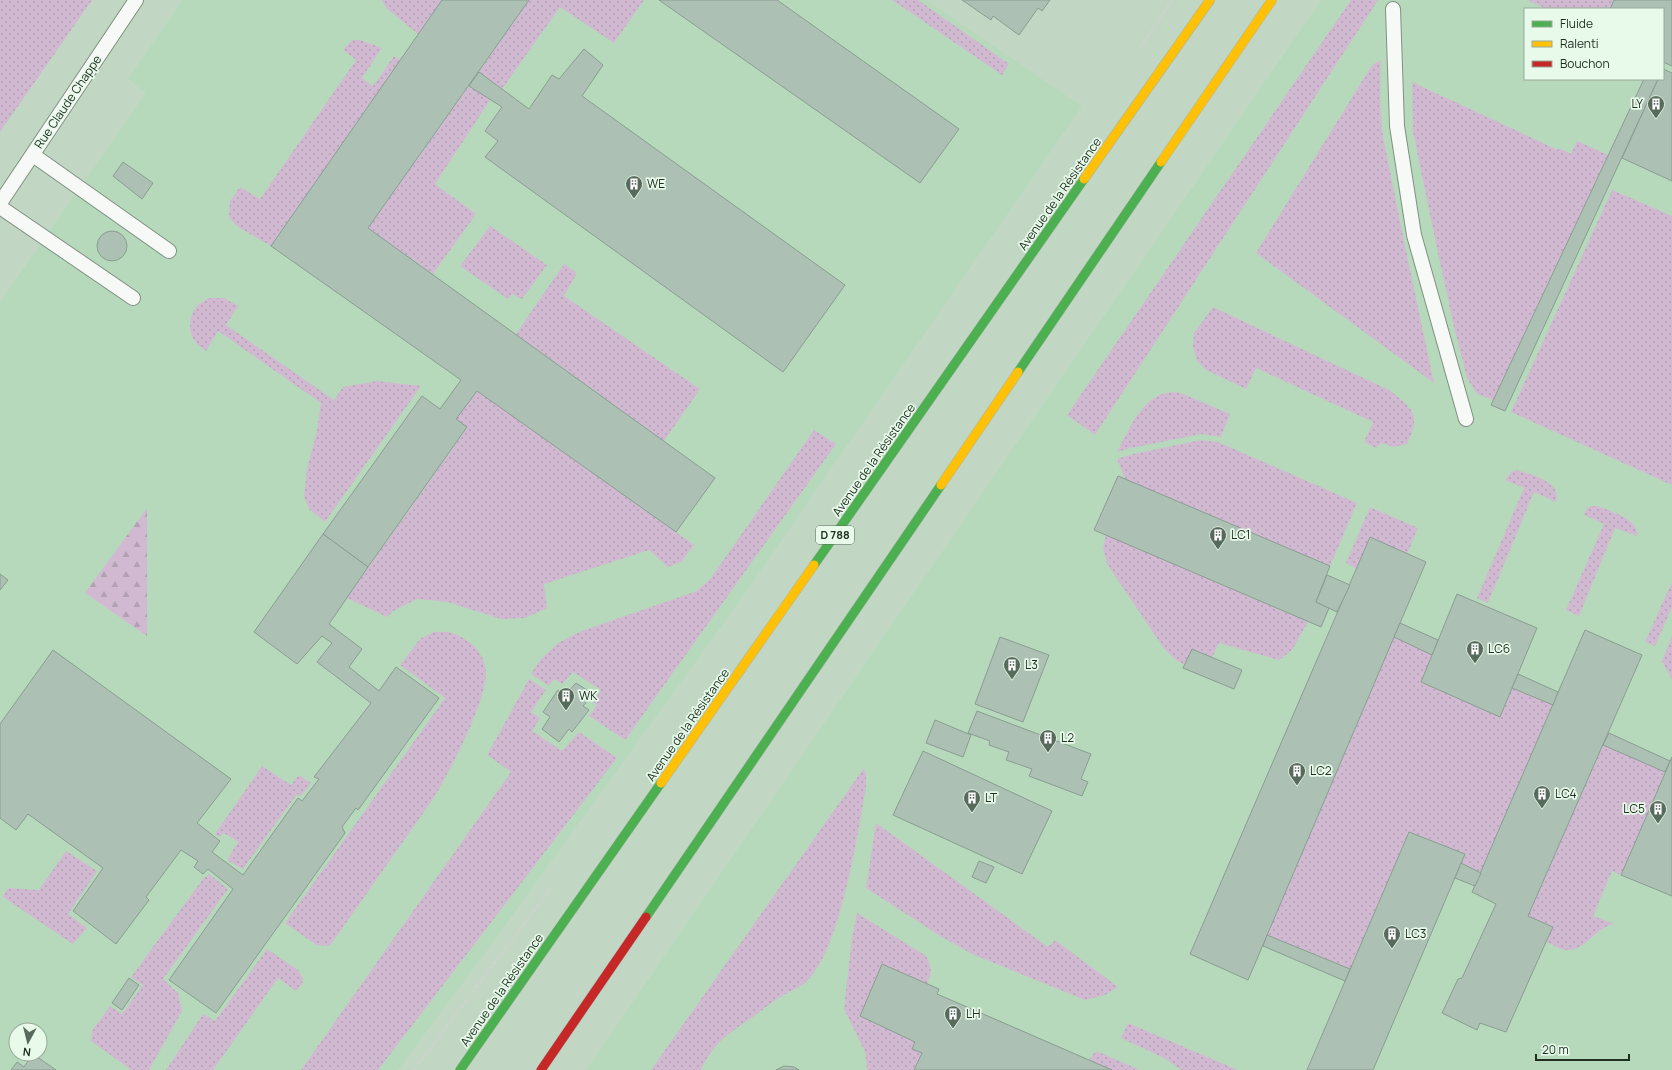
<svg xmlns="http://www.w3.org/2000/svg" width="1672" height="1070" viewBox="0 0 1672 1070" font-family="Manrope,sans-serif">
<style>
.built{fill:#b6d9bb;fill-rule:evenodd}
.grass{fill:url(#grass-dots)}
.forest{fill:url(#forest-firs)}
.building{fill:#adc0b4;stroke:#899d91}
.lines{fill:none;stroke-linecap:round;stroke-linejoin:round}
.lane-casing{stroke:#809183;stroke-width:16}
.fast-casing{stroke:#a8b4aa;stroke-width:10}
.slow-casing{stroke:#a8b4aa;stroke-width:10}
.jam-casing{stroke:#a8b4aa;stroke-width:10}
.path{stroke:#ccd3cd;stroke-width:2.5;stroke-dasharray:4 2;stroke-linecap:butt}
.lane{stroke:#f6f9f6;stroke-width:14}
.fast{stroke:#4caf50;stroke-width:9}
.slow{stroke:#ffc107;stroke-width:9}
.jam{stroke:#c62828;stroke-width:9}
.labels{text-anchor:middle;stroke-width:3.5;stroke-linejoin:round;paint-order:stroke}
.shield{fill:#e8fbea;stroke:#5c6c5e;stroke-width:1}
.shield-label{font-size:11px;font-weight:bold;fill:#202f22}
.street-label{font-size:12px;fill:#202f22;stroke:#e8fbea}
.poi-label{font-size:12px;fill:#202f22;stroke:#e8fbea;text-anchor:start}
</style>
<defs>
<pattern id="grass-dots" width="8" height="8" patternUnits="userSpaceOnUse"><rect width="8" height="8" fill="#d1bad1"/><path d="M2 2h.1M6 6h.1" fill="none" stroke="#b3a0b3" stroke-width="1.8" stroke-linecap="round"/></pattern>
<pattern id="forest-firs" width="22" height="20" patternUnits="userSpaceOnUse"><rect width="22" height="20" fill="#d1bad1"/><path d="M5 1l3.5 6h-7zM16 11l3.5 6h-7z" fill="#b3a0b3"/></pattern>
</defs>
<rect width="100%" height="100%" fill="#c1d7c4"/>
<!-- built -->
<g class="built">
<path d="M183 0H926L1082 106 741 599 488 949 398 1070H0V302L146 93 128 79ZM16 1030H40V1054H16Z"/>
<path d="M1321 0H1672V1070H586ZM1525 9H1663V79H1525Z"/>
</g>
<!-- grass -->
<g class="grass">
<polygon points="0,0 92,0 0,132"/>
<polygon points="382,0 442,0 418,34 386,8"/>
<polygon points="529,0 644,0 614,43 560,7 502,89 479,72"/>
<polygon points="892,0 918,0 1009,64 1002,75"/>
<polygon points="1351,0 1378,0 1095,435 1067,415"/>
<polygon points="1527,0 1614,0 1610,9 1547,9"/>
<polygon points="352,40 360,40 382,48 362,78 373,86 394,56 400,60 271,246 238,227 229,218 230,201 240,187 260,199 356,60 343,50"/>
<polygon points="1381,60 1380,98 1382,131 1404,241 1434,383 1256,253 1372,65"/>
<polygon points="1412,82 1558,150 1559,148 1571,154 1577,141 1608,155 1493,400 1477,394 1467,378 1454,327 1436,244 1413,132"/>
<polygon points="469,86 490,100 435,184 476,214 433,274 368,228"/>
<polygon points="1612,190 1672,216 1672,485 1511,412"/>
<polygon points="490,226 547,265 522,299 512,294 508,299 460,266"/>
<polygon points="564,264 577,273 564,296 700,389 664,441 516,334"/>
<path d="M209 298H224L238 306 226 325 334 400 343 387 377 381 421 386 325 522 309 509 304 497 307 468 317 431 321 403 218 331 206 351C202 348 197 345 194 340 187 331 190 312 198 305 201 302 205 300 209 298Z"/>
<path d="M1213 307 1389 390C1412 408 1422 414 1407 444L1394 447 1381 443 1376 448 1364 442 1373 422 1256 368 1246 389 1206 370 1197 361 1193 347 1194 333Z"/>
<polygon points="477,391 694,545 681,562 668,567 649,550 544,584 547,608 525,618 501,619 448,602 417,599 393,611 387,617 347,598 467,428 456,419"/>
<path d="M1172 392 1181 393 1230 414 1221 437 1201 434 1131 448 1117 452C1126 435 1140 402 1160 395 1163 393 1168 393 1172 392Z"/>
<polygon points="814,430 836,444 625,740 589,716 597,705 593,702 601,690 573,672 562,684 554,679 549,686 531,674 540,660 558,643 579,632 697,591 711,578"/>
<polygon points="1201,440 1218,442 1357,503 1330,566 1125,479 1117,459 1133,454"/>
<path d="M1516 470C1531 474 1563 482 1556 502L1534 492 1488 603 1477 598 1524 488 1505 480 1511 472Z"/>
<path d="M1592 506H1598C1611 512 1640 519 1637 536L1615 528 1579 616 1566 610 1604 524 1584 515 1587 508Z"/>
<polygon points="1370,507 1418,528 1407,554 1357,569 1346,563"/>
<polygon points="1106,535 1308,622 1292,650 1279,660 1219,643 1212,658 1185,665 1176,660 1165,650 1107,564 1103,548"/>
<polygon points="1672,582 1672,607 1655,646 1645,642"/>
<path d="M434 632C440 632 447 631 452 633 470 639 485 653 486 672 487 700 450 771 435 796L332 943 328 946 316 945 285 923 445 698 400 665 420 639Z"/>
<polygon points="1672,636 1672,680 1662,661"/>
<polygon points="1394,637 1432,655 1421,682 1500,717 1512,688 1553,705 1481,873 1461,863 1464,854 1409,832 1350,969 1267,935"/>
<polygon points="529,679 546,690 531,712 540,718 532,731 562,751 579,732 617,758 378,1070 301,1070 511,772 487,755"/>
<path d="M1603 745 1665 772 1621 875 1612 871 1593 916 1614 924C1594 928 1586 951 1567 950 1561 950 1553 945 1546 942L1553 927 1528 916Z"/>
<polygon points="262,766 291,785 299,775 311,783 301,796 297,794 243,869 227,860 238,842 224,833 220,837 215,834"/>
<path d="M864 768 866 774V787C858 833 840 952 806 982 799 988 788 992 780 997 771 1003 762 1010 753 1017 729 1033 713 1043 701 1070H651Z"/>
<polygon points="876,823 1048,947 1055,940 1118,987 1105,995 1085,1000 972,954 940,936 866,888"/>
<polygon points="66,851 97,871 68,914 87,928 73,944 3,897 8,888 39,890"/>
<polygon points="209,874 228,889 163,979 178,993 182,1011 149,1070 131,1070 91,1041 92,1031 110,1006 122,1014 143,985 131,977 203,879"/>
<path d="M857 913 926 956C932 966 932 973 927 984L882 964 860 1016 915 1042 912 1049 922 1053 914 1070H867L865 1052 844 1009 852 937Z"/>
<polygon points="267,949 298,970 303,978 302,984 296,991 278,978 213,1070 166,1070 203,1014 215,1021"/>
<polygon points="1128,1023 1238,1070 1181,1070 1164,1058 1121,1038"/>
<polygon points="1096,1051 1140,1070 1112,1070 1089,1060"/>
</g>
<!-- forest -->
<polygon class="forest" points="147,508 147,636 85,593"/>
<!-- building -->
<g class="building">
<polygon points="442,0 529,0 368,228 715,478 676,532 477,391 456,419 467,427 368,567 323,534 422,396 440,409 461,380 271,246"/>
<polygon points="659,0 777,0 959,129 920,183"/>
<polygon points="962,0 1050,0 1042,11 1038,8 1019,35 993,16 991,20"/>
<polygon points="1614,0 1672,0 1672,66 1663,62 1663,9 1610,9"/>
<polygon points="584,49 603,65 582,96 845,285 783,372 485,157 498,141 485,131 502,107 469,86 479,72 529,109 552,75 559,79"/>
<polygon points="1663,69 1672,73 1672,181 1622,158 1658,79 1663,79"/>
<polygon points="1644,79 1658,79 1505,411 1491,405"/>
<polygon points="123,162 153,183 142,199 113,176"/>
<circle cx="112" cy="246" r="15"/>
<polygon points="1118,476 1330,566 1316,602 1329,608 1321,627 1094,530"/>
<polygon points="323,534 368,567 329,624 362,649 349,667 379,691 396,667 439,698 358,810 356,808 342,827 345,833 216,1013 169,980 233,889 208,869 203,874 194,867 198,861 181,850 146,897 149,900 116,944 73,911 103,868 28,814 16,830 0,818 0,724 53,650 231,779 197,823 220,841 212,852 243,875 298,798 302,801 319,779 314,777 371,703 317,662 332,643 322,636 297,664 254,632"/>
<polygon points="1370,537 1426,562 1248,980 1190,954"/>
<polygon points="0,574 8,580 0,590"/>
<polygon points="1327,575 1350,585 1337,612 1316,602"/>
<polygon points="1457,594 1537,628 1500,717 1421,682"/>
<polygon points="1400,623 1438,640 1432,655 1394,637"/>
<polygon points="1585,630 1642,655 1528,916 1553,927 1546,942 1506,1032 1480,1023 1477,1030 1442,1013 1458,979 1462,978 1496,904 1472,892"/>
<polygon points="1000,637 1049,655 1023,722 975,704"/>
<polygon points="1192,649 1242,670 1234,689 1183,668"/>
<polygon points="1518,674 1558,692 1553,705 1512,688"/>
<polygon points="576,683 593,694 583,706 589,710 572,732 569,729 559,742 542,729 550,717 543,712 558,690 566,694"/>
<polygon points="977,711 1091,754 1081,779 1088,782 1082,796 1029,776 1032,769 1006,760 1009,752 989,745 990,741 968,733"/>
<polygon points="935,720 971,735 963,757 926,743"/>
<polygon points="1609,733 1670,761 1665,772 1603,745"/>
<polygon points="923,751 1052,811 1022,874 893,815"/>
<polygon points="1672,757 1672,896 1621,875"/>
<polygon points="1409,832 1465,854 1373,1070 1307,1070"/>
<polygon points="979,861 994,867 986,883 972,877"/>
<polygon points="1461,863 1481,873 1475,886 1455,878"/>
<polygon points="1267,935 1350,969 1345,981 1263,946"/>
<polygon points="882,964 939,989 937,994 1112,1070 914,1070 922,1053 912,1049 915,1042 860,1016"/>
<polygon points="129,978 139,985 122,1010 112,1003"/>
<polygon points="33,1054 56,1070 11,1070 17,1062 24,1067"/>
<polygon points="784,1066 794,1067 799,1070 776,1070"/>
</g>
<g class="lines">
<!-- lane casing -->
<g class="lane-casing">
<g id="lane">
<polyline points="1393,9 1397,126 1414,235 1466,419"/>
<polyline points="33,155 169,251"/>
<polyline points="0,203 136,0"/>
<polyline points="0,207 133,298"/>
</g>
</g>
<!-- fast casing -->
<g class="fast-casing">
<g id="fast">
<polyline points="1018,372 1161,162"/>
<polyline points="814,565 1084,179"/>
<polyline points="646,917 941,485"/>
<polyline points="460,1070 661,783"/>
</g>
</g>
<!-- slow casing -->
<g class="slow-casing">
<g id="slow">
<polyline points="1161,162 1272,0"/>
<polyline points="1084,179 1210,0"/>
<polyline points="941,485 1018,372"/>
<polyline points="661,783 814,565"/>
</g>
</g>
<!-- jam casing -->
<g class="jam-casing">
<polyline id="jam" points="541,1070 646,917"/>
</g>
<!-- path -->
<g class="path">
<polyline points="1140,48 1172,0"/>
<polyline points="414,1070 552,887"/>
</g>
<!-- lane -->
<use href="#lane" class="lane"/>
<!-- fast -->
<use href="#fast" class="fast"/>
<!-- slow -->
<use href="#slow" class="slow"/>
<!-- jam -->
<use href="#jam" class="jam"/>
</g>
<!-- icons -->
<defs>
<g id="building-pin" transform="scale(0.9)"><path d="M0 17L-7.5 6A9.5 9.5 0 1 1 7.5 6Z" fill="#586a5b" stroke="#e8fbea"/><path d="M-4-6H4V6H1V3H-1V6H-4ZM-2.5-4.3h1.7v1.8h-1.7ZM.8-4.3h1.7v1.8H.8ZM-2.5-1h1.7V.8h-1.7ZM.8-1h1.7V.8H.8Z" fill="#fff"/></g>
</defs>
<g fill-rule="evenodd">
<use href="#building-pin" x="1656" y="104"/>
<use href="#building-pin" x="634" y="184"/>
<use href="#building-pin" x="1218" y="535"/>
<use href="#building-pin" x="1475" y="649"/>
<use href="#building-pin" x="1012" y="665"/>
<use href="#building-pin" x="566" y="696"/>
<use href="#building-pin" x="1048" y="738"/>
<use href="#building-pin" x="1297" y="771"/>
<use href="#building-pin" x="1542" y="794"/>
<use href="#building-pin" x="972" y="798"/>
<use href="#building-pin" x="1658" y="809"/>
<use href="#building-pin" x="1392" y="934"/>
<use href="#building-pin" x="953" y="1014"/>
</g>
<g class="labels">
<!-- shield labels -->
<rect class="shield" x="816" y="526" width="38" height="18" rx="3"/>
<g class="shield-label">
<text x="835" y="539">D 788</text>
</g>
<!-- street labels -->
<g class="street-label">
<text transform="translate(68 102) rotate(-56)" y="4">Rue Claude Chappe</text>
<text transform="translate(1060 194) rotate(-55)" y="4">Avenue de la Résistance</text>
<text transform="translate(874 460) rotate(-55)" y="4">Avenue de la Résistance</text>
<text transform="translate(688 725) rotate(-55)" y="4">Avenue de la Résistance</text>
<text transform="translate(502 990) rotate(-55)" y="4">Avenue de la Résistance</text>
</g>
<!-- poi labels -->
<g class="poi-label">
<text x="1643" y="108" text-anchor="end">LY</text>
<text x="647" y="188">WE</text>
<text x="1231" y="539">LC1</text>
<text x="1488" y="653">LC6</text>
<text x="1025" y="669">L3</text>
<text x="579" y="700">WK</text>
<text x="1061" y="742">L2</text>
<text x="1310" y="775">LC2</text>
<text x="1555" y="798">LC4</text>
<text x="985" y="802">LT</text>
<text x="1645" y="813" text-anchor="end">LC5</text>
<text x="1405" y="938">LC3</text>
<text x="966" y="1018">LH</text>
</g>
</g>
<!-- legend -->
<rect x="1524" y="8" width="140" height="72" fill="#e8fbea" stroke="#98a99a"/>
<rect x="1532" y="21" width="20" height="6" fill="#4caf50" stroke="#98a99a"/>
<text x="1560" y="28" font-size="12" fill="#202f22">Fluide</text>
<rect x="1532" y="41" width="20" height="6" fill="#ffc107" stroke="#98a99a"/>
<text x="1560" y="48" font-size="12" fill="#202f22">Ralenti</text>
<rect x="1532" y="61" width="20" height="6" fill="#c62828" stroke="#98a99a"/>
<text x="1560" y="68" font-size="12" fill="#202f22">Bouchon</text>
<!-- north arrow -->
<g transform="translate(28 1042) rotate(187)"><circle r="19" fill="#e8fbea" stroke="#98a99a"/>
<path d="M0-3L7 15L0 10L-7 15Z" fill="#586a5b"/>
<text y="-6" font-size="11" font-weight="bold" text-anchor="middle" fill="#202f22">N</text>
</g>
<!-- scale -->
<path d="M1536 1054v6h93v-6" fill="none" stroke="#202f22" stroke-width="2"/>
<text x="1542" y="1054" font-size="12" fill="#202f22" stroke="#e8fbea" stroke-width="3" paint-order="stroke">20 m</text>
</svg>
